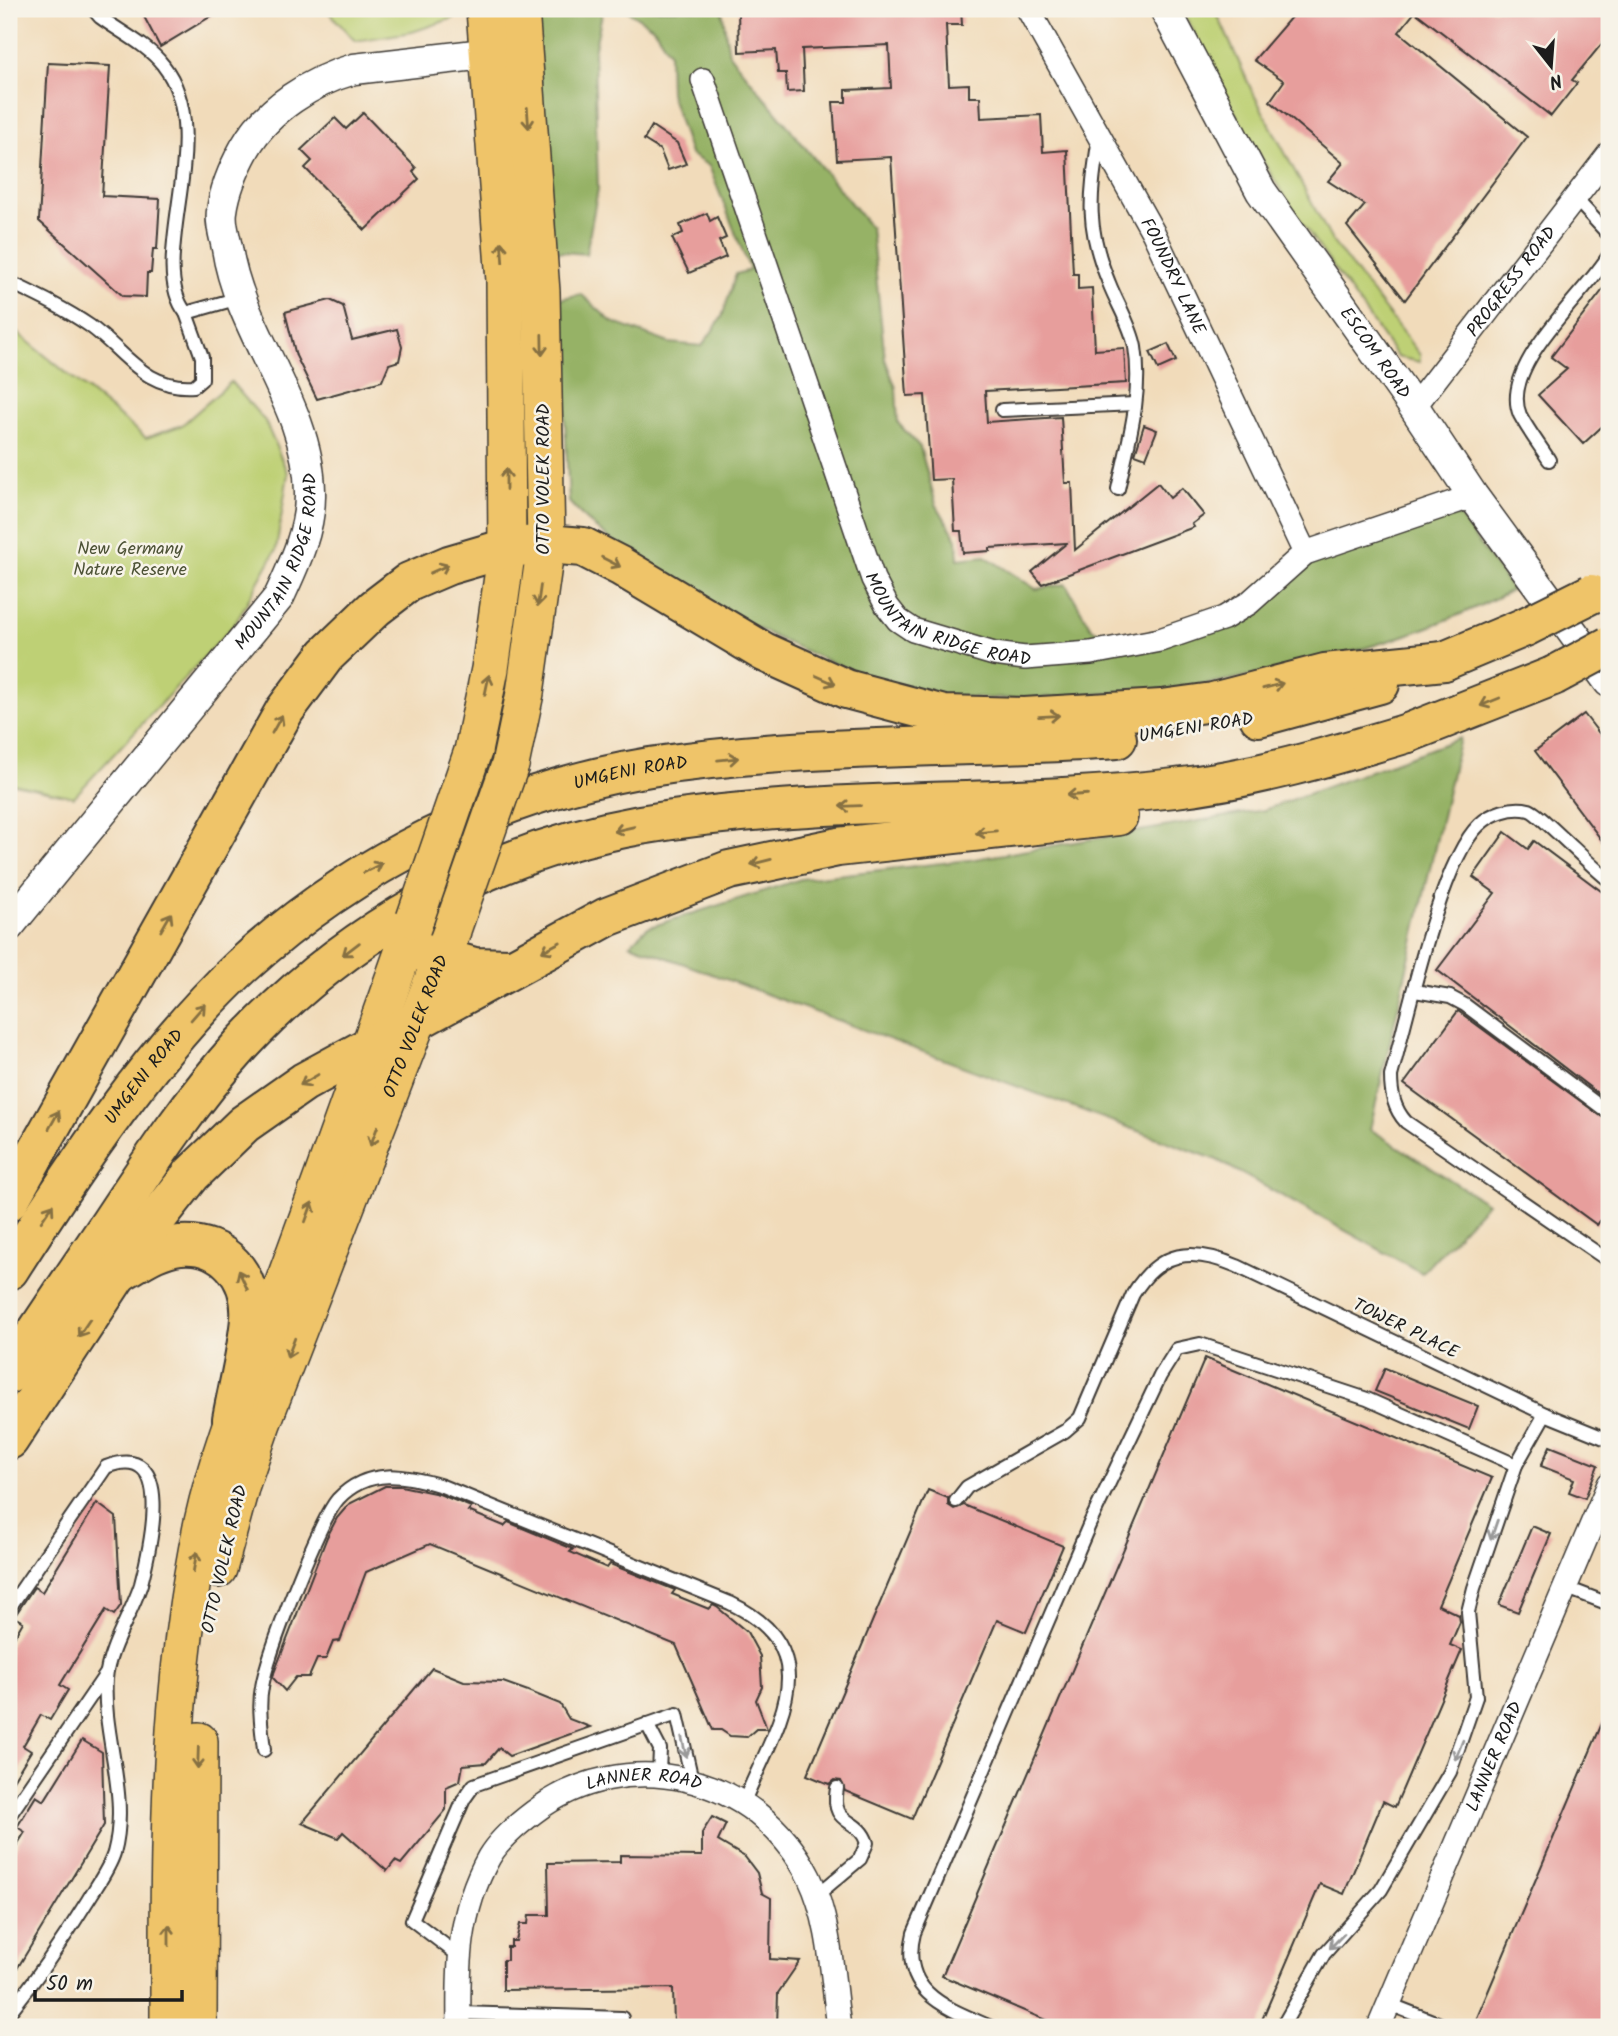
<svg xmlns="http://www.w3.org/2000/svg" width="1618" height="2036" viewBox="0 0 1618 2036" font-family="Kalam,sans-serif">
<style>
.green{fill:#bed074;stroke:#6d7648;stroke-width:2}
.forest{fill:#96b266;stroke:#596741;stroke-width:2}
.building{fill:#e79e9c}
.lines{fill:none;stroke-linecap:round;stroke-linejoin:round}
.service-casing{stroke:#3c3934;stroke-width:16}
.minor-casing{stroke:#3c3934;stroke-width:26}
.tertiary-casing{stroke:#3c3934;stroke-width:33}
.primary-casing{stroke:#3c3934;stroke-width:40}
.trunk-casing{stroke:#3c3934;stroke-width:42}
.motorway-casing{stroke:#3c3934;stroke-width:42}
.service{stroke:#fff;stroke-width:12}
.minor{stroke:#fff;stroke-width:23}
.tertiary{stroke:#fff;stroke-width:30}
.primary{stroke:#efc469;stroke-width:37}
.trunk{stroke:#efc469;stroke-width:38}
.motorway{stroke:#efc469;stroke-width:38}
.primary-bridge-casing{stroke:#3c3934;stroke-width:40;stroke-linecap:butt}
.trunk-bridge-casing{stroke:#3c3934;stroke-width:42;stroke-linecap:butt}
.primary-bridge{stroke:#efc469;stroke-width:37}
.trunk-bridge{stroke:#efc469;stroke-width:38}
.oneway{stroke:#867042}
.oneway2{stroke:#999}
.labels{text-anchor:middle;stroke-width:5;stroke-linejoin:round;paint-order:stroke}
.street-label{font-size:18px;fill:#1c1c1c;stroke:#f7f3e8}
.park-label{font-size:18px;fill:#4d5236;stroke:#f7f3e8}
</style>
<rect width="100%" height="100%" fill="#f7f3e8"/>
<filter id="ink" filterUnits="userSpaceOnUse"><feTurbulence type="fractalNoise" baseFrequency=".0143" numOctaves="2"/><feDisplacementMap in="SourceGraphic" scale="14" xChannelSelector="R" yChannelSelector="G"/><feConvolveMatrix kernelMatrix="1 2 1 2 8 2 1 2 1" color-interpolation-filters="sRGB"/></filter>
<filter id="wash" filterUnits="userSpaceOnUse"><feTurbulence type="fractalNoise" baseFrequency=".00686" numOctaves="4" result="noise"/><feDisplacementMap in="SourceGraphic" scale="28" xChannelSelector="R" yChannelSelector="G"/><feGaussianBlur stdDeviation="1.57" result="paint"/><feColorMatrix in="noise" values="0 0 0 0 0 0 0 0 0 0 0 0 0 0 0 0 0 1.4 0 .05"/><feComposite in="paint" operator="in"/></filter>
<g filter="url(#wash)">
<rect width="100%" height="100%" fill="#f1dbba"/>
<!-- green -->
<g class="green">
<polygon points="326,9 454,9 454,18 412,32 355,41"/>
<polygon points="1182,9 1215,9 1251,89 1332,241 1420,355 1420,362 1397,357 1292,209 1244,130"/>
<polygon points="9,326 146,438 182,425 231,382 265,421 288,474 276,550 235,624 74,797 9,783"/>
</g>
<!-- forest -->
<g class="forest">
<polygon points="534,9 603,9 594,52 598,189 586,254 552,251"/>
<path d="M625 9H722L729 54 871 228 885 359 896 388 898 423 920 447 936 504 957 539 958 559 985 556 1036 589 1066 584 1091 628 1126 646 1224 618 1287 568 1450 515 1460 517 1512 590C1416 640 1306 668 1199 685 1167 691 1132 691 1099 694 1047 698 993 702 941 694 861 682 756 632 688 589 646 564 602 539 569 502L559 299 581 294 612 322 669 343 702 346 722 317 736 274 750 270 709 166 690 154 670 93 669 52 654 28Z"/>
<polygon points="1460,738 1370,1129 1487,1203 1422,1273 1217,1160 630,944 647,928 801,879 969,860 1264,810"/>
</g>
<g id="blocks">
<!-- building -->
<g class="building">
<polygon points="140,9 223,9 160,47"/>
<polygon points="738,9 961,9 962,25 946,25 949,85 969,84 969,97 980,97 981,118 1041,115 1043,152 1067,150 1073,274 1078,274 1078,289 1092,288 1095,350 1124,348 1126,383 985,391 987,422 1061,417 1065,483 1072,483 1075,550 1158,483 1170,498 1182,488 1204,515 1192,524 1194,527 1042,584 1032,572 1067,543 990,548 990,551 963,553 961,531 955,531 952,479 931,480 925,395 907,396 891,157 837,160 833,102 846,102 846,90 891,88 889,45 802,49 804,91 787,92 786,73 778,73 776,50 739,52"/>
<polygon points="1298,9 1609,9 1609,35 1572,80 1577,83 1551,116 1415,12 1399,32 1527,137 1405,300 1347,226 1365,205 1328,181 1343,163 1270,101 1284,81 1254,60"/>
<polygon points="48,63 110,66 102,196 160,199 157,249 153,249 151,273 147,273 146,297 123,296 39,221"/>
<polygon points="363,113 416,168 413,172 419,179 365,230 305,168 312,161 301,150 335,118 346,129"/>
<polygon points="652,126 677,143 686,164 668,170 660,150 644,140"/>
<polygon points="707,213 710,221 717,217 726,238 719,241 726,257 689,273 672,238 683,233 680,225"/>
<polygon points="1609,282 1609,420 1583,444 1538,395 1567,369 1551,357"/>
<polygon points="330,300 343,306 352,340 397,329 402,347 399,361 389,364 382,381 317,399 296,356 285,312"/>
<polygon points="1168,344 1176,361 1158,369 1150,352"/>
<polygon points="1144,425 1157,430 1146,458 1135,454"/>
<polygon points="1584,714 1609,746 1609,850 1535,751"/>
<polygon points="1505,832 1528,849 1534,841 1609,897 1609,1102 1437,970 1495,893 1473,877"/>
<polygon points="1458,1011 1609,1122 1609,1208 1597,1225 1404,1084"/>
<polygon points="1205,1358 1492,1478 1438,1605 1459,1615 1460,1622 1450,1645 1462,1650 1395,1807 1383,1801 1344,1894 1320,1884 1259,2027 1062,2027 942,1976"/>
<polygon points="1385,1368 1478,1406 1469,1429 1375,1391"/>
<polygon points="1550,1446 1598,1465 1585,1498 1569,1492 1574,1479 1541,1466"/>
<polygon points="385,1486 401,1486 439,1494 471,1507 468,1511 504,1526 508,1522 573,1549 570,1552 607,1568 610,1564 675,1590 672,1594 709,1609 713,1605 717,1607 747,1632 760,1656 762,1687 756,1700 767,1729 756,1729 747,1737 730,1736 721,1730 713,1730 676,1645 430,1544 366,1572 340,1641 333,1642 326,1659 317,1659 309,1677 296,1677 285,1691 273,1678 274,1673 327,1537 337,1518 349,1504"/>
<polygon points="928,1490 948,1498 948,1505 954,1509 964,1505 1063,1546 1026,1632 997,1620 912,1819 845,1791 841,1781 834,1780 829,1784 807,1775"/>
<polygon points="97,1503 116,1517 121,1605 114,1615 106,1610 60,1685 68,1690 50,1720 41,1715 23,1746 31,1751 9,1787 9,1646 23,1622 14,1617 34,1587 42,1592"/>
<polygon points="1532,1526 1551,1534 1518,1612 1499,1605"/>
<polygon points="432,1668 464,1681 503,1682 528,1691 560,1704 569,1719 590,1727 509,1756 499,1748 486,1763 463,1765 460,1781 446,1787 446,1810 401,1864 395,1861 387,1871 343,1832 338,1838 302,1823"/>
<polygon points="1609,1707 1609,2027 1473,2027"/>
<polygon points="82,1740 102,1752 104,1825 9,1982 9,1858 25,1832 17,1827 36,1796 44,1801"/>
<polygon points="712,1817 726,1824 718,1841 745,1857 757,1873 762,1893 771,1898 770,1959 800,1961 778,1993 777,2027 674,2027 673,1988 503,1990 503,1960 507,1960 507,1947 511,1947 511,1941 516,1941 520,1924 528,1924 529,1915 549,1915 548,1863 620,1862 620,1855 702,1856 702,1833"/>
</g>
</g>
</g>
<g filter="url(#ink)">
<use href="#blocks" fill-opacity="0" stroke="#3c3934" stroke-width="2"/>
<g class="lines">
<!-- service casing -->
<g class="service-casing">
<g id="service">
<path d="M93 9 100 17C120 32 148 45 163 65 219 136 144 261 186 313L239 298"/>
<path d="M1099 137C1090 198 1085 225 1109 283 1117 304 1131 325 1135 347 1143 395 1128 443 1118 489"/>
<polyline points="1575,198 1609,235"/>
<path d="M9 282C36 295 64 308 90 326 126 352 145 390 194 386L202 379V357L186 313"/>
<polyline points="1002,410 1135,404"/>
<path d="M1549 460C1540 446 1528 430 1520 415 1499 366 1586 294 1609 255"/>
<path d="M1609 880C1592 868 1540 813 1529 810 1512 806 1491 813 1479 825 1440 862 1407 1019 1391 1076 1391 1094 1394 1109 1406 1122L1609 1261"/>
<polyline points="1415,991 1450,997 1465,1005 1609,1113"/>
<path d="M956 1501 967 1487 1065 1431 1080 1418 1133 1294C1160 1250 1192 1247 1237 1266L1545 1414 1609 1440"/>
<polyline points="1567,1588 1609,1604"/>
<path d="M9 1608 106 1467C177 1439 150 1549 141 1584 132 1613 108 1649 106 1679 102 1737 130 1794 114 1853 109 1869 97 1885 88 1900 64 1939 38 1977 9 2013"/>
<polyline points="647,1724 660,1749 659,1773"/>
<path d="M264 1750C262 1730 258 1707 262 1687 267 1655 319 1521 338 1499 368 1467 406 1475 442 1486L730 1603C832 1652 775 1726 743 1804"/>
<polyline points="9,1816 106,1674"/>
<path d="M816 1896 860 1859 867 1843C858 1815 830 1828 837 1788"/>
<polyline points="458,1955 412,1920 464,1799 474,1785 677,1714 692,1780"/>
<polyline points="1389,2004 1440,2024"/>
<polyline points="459,2013 622,2018"/>
<path d="M991 2027C946 2008 899 1992 914 1933L1090 1523 1160 1376 1177 1349 1200 1344 1367 1399 1516 1465"/>
<polyline points="1282,2027 1324,1954 1381,1890 1450,1772 1476,1697 1468,1612 1474,1588 1516,1465 1545,1414"/>
</g>
</g>
<!-- minor casing -->
<g class="minor-casing">
<g id="minor">
<path id="s1" d="M1028 9 1154 234 1305 553"/>
<path id="s2" d="M703 80 873 579 887 606 898 620 913 630 994 654 1025 658 1091 653 1160 640 1224 618 1249 603 1305 553 1473 496"/>
<path id="s3" d="M1414 407 1609 154"/>
<path id="s4" d="M459 2027C458 1967 458 1912 489 1857 499 1840 518 1824 534 1812 625 1743 757 1773 809 1877 831 1922 832 1978 839 2027"/>
<path id="s5" d="M1379 2027 1609 1484"/>
</g>
</g>
<!-- tertiary casing -->
<g class="tertiary-casing">
<g id="tertiary">
<path id="s6" d="M1165 9 1261 191 1414 407 1473 496 1609 682"/>
<path id="s7" d="M9 926 279 597C294 565 311 529 310 492 309 405 240 333 227 248 225 237 220 223 222 211 225 188 234 168 245 148 267 109 312 81 354 69L510 51"/>
</g>
</g>
<!-- primary casing -->
<g class="primary-casing">
<g id="primary">
<polyline points="473,751 490,669 507,548 505,281 485,9"/>
<polyline points="510,765 525,693 546,544 541,292 520,9"/>
<path id="s8" d="M218 1569 241 1484 262 1423 452 931"/>
<path d="M169 2027C169 1858 167 1689 203 1522 220 1445 251 1373 278 1299 325 1173 370 1046 415 919"/>
<polyline points="198,2027 199,1741"/>
</g>
</g>
<!-- trunk casing -->
<g class="trunk-casing">
<g id="trunk">
<polyline points="1444,661 1525,627"/>
<polyline points="1408,733 1553,676"/>
</g>
</g>
<!-- motorway casing -->
<g class="motorway-casing">
<g id="motorway">
<polyline points="1259,717 1380,684"/>
<polyline points="405,947 474,967 511,968"/>
<polyline points="9,1201 285,710 326,655 375,608 409,582 449,565 507,548 546,544 583,547 620,566 764,652 846,689 944,715 1024,717 1162,709 1213,702 1325,673 1444,661"/>
<path id="s9" d="M9 1270C74 1168 153 1049 241 967 354 863 498 792 650 767 804 743 961 749 1117 739"/>
<path d="M122 1271C139 1261 159 1247 180 1245 224 1241 253 1277 250 1319 247 1352 238 1386 232 1419"/>
<path d="M9 1374C42 1323 76 1273 110 1223 151 1161 192 1099 242 1044 347 931 488 852 640 825 817 795 998 808 1175 788 1254 779 1332 756 1408 733"/>
<polyline points="9,1440 140,1240 192,1174 244,1124 304,1082 607,917 729,870 838,847 1118,816"/>
</g>
</g>
<!-- service -->
<use href="#service" class="service"/>
<!-- minor -->
<use href="#minor" class="minor"/>
<!-- tertiary -->
<use href="#tertiary" class="tertiary"/>
<!-- primary -->
<use href="#primary" class="primary"/>
<!-- trunk -->
<use href="#trunk" class="trunk"/>
<!-- motorway -->
<use href="#motorway" class="motorway"/>
<!-- primary-bridge casing -->
<g class="primary-bridge-casing">
<g id="primary-bridge">
<polyline points="415,919 473,751"/>
<polyline points="453,927 510,765"/>
</g>
</g>
<!-- trunk-bridge casing -->
<g class="trunk-bridge-casing">
<g id="trunk-bridge">
<polyline points="1525,627 1591,594"/>
<polyline points="1553,676 1609,646"/>
</g>
</g>
<!-- primary-bridge -->
<use href="#primary-bridge" class="primary-bridge"/>
<!-- trunk-bridge -->
<use href="#trunk-bridge" class="trunk-bridge"/>
</g>
<!-- one-way arrows -->
<defs><path id="oneway-shaft" d="M-6 0H5M1.5-3L5.5 0L1.5 3" fill="none" stroke-width="1.6" stroke-linecap="round" stroke-linejoin="round" transform="scale(1.75)"/></defs>
<g class="oneway">
<use href="#oneway-shaft" transform="translate(528 118) rotate(86)"/>
<use href="#oneway-shaft" transform="translate(502 252) rotate(-94)"/>
<use href="#oneway-shaft" transform="translate(542 345) rotate(89)"/>
<use href="#oneway-shaft" transform="translate(506 479) rotate(-90)"/>
<use href="#oneway-shaft" transform="translate(611 562) rotate(27)"/>
<use href="#oneway-shaft" transform="translate(439 569) rotate(-24)"/>
<use href="#oneway-shaft" transform="translate(539 596) rotate(98)"/>
<use href="#oneway-shaft" transform="translate(826 680) rotate(24)"/>
<use href="#oneway-shaft" transform="translate(487 685) rotate(-78)"/>
<use href="#oneway-shaft" transform="translate(1273 686) rotate(-15)"/>
<use href="#oneway-shaft" transform="translate(1490 702) rotate(158)"/>
<use href="#oneway-shaft" transform="translate(1049 716) rotate(-3)"/>
<use href="#oneway-shaft" transform="translate(277 724) rotate(-61)"/>
<use href="#oneway-shaft" transform="translate(728 759) rotate(-6)"/>
<use href="#oneway-shaft" transform="translate(1077 795) rotate(176)"/>
<use href="#oneway-shaft" transform="translate(850 806) rotate(178)"/>
<use href="#oneway-shaft" transform="translate(624 829) rotate(167)"/>
<use href="#oneway-shaft" transform="translate(986 832) rotate(174)"/>
<use href="#oneway-shaft" transform="translate(761 862) rotate(166)"/>
<use href="#oneway-shaft" transform="translate(373 868) rotate(-27)"/>
<use href="#oneway-shaft" transform="translate(166 922) rotate(-60)"/>
<use href="#oneway-shaft" transform="translate(551 947) rotate(152)"/>
<use href="#oneway-shaft" transform="translate(351 949) rotate(143)"/>
<use href="#oneway-shaft" transform="translate(198 1012) rotate(-49)"/>
<use href="#oneway-shaft" transform="translate(309 1080) rotate(149)"/>
<use href="#oneway-shaft" transform="translate(54 1120) rotate(-61)"/>
<use href="#oneway-shaft" transform="translate(374 1136) rotate(111)"/>
<use href="#oneway-shaft" transform="translate(309 1212) rotate(-70)"/>
<use href="#oneway-shaft" transform="translate(47 1213) rotate(-56)"/>
<use href="#oneway-shaft" transform="translate(243 1280) rotate(-115)"/>
<use href="#oneway-shaft" transform="translate(84 1328) rotate(124)"/>
<use href="#oneway-shaft" transform="translate(291 1348) rotate(111)"/>
<use href="#oneway-shaft" transform="translate(195 1562) rotate(-80)"/>
<use href="#oneway-shaft" transform="translate(198 1758) rotate(92)"/>
<use href="#oneway-shaft" transform="translate(169 1935) rotate(-90)"/>
</g>
<g class="oneway2">
<use href="#oneway-shaft" transform="translate(1494 1530) rotate(109)"/>
<use href="#oneway-shaft" transform="translate(684 1747) rotate(77)"/>
<use href="#oneway-shaft" transform="translate(1459 1750) rotate(112)"/>
<use href="#oneway-shaft" transform="translate(1337 1941) rotate(134)"/>
</g>
</g>
<g class="labels">
<!-- street labels -->
<g class="street-label">
<text dy="6" stroke="none"><textPath href="#s1" startOffset="304">FOUNDRY LANE</textPath></text>
<text dy="6" stroke="none"><textPath href="#s3" startOffset="159">PROGRESS ROAD</textPath></text>
<text dy="6" stroke="none"><textPath href="#s6" startOffset="404">ESCOM ROAD</textPath></text>
<text transform="translate(543 479) rotate(-90)" y="6">OTTO VOLEK ROAD</text>
<text dy="6" stroke="none"><textPath href="#s7" startOffset="458">MOUNTAIN RIDGE ROAD</textPath></text>
<text dy="6" stroke="none"><textPath href="#s2" startOffset="618">MOUNTAIN RIDGE ROAD</textPath></text>
<text transform="translate(1196 727) rotate(-9)" y="6">UMGENI ROAD</text>
<text dy="6" stroke="none"><textPath href="#s9" startOffset="824">UMGENI ROAD</textPath></text>
<text dy="6" stroke="none"><textPath href="#s8" startOffset="578">OTTO VOLEK ROAD</textPath></text>
<text dy="6" stroke="none"><textPath href="#s9" startOffset="236">UMGENI ROAD</textPath></text>
<text transform="translate(1406 1328) rotate(26)" y="6">TOWER PLACE</text>
<text transform="translate(224 1559) rotate(-77)" y="6">OTTO VOLEK ROAD</text>
<text dy="6" stroke="none"><textPath href="#s5" startOffset="294">LANNER ROAD</textPath></text>
<text dy="6" stroke="none"><textPath href="#s4" startOffset="357">LANNER ROAD</textPath></text>
</g>
<!-- park labels -->
<g class="park-label">
<text x="130" y="554">New Germany<tspan x="130" dy="21">Nature Reserve</tspan></text>
</g>
</g>
<!-- margin -->
<rect width="1618" height="2036" fill="none" stroke="#f7f3e8" stroke-width="35"/>
<!-- north arrow -->
<g transform="translate(1551 66) rotate(163)" stroke="#f7f3e8" stroke-width="5" paint-order="stroke">
<path d="M0-5L12 26L0 18L-12 26Z" fill="#1c1c1c"/>
<text y="-10" font-size="19" font-weight="bold" text-anchor="middle" fill="#1c1c1c">N</text>
</g>
<!-- scale -->
<path d="M35 1990v10h147v-10" fill="none" stroke="#1c1c1c" stroke-width="3.5"/>
<text x="46" y="1990" font-size="21" fill="#1c1c1c" stroke="#f7f3e8" stroke-width="5" paint-order="stroke">50 m</text>
</svg>
